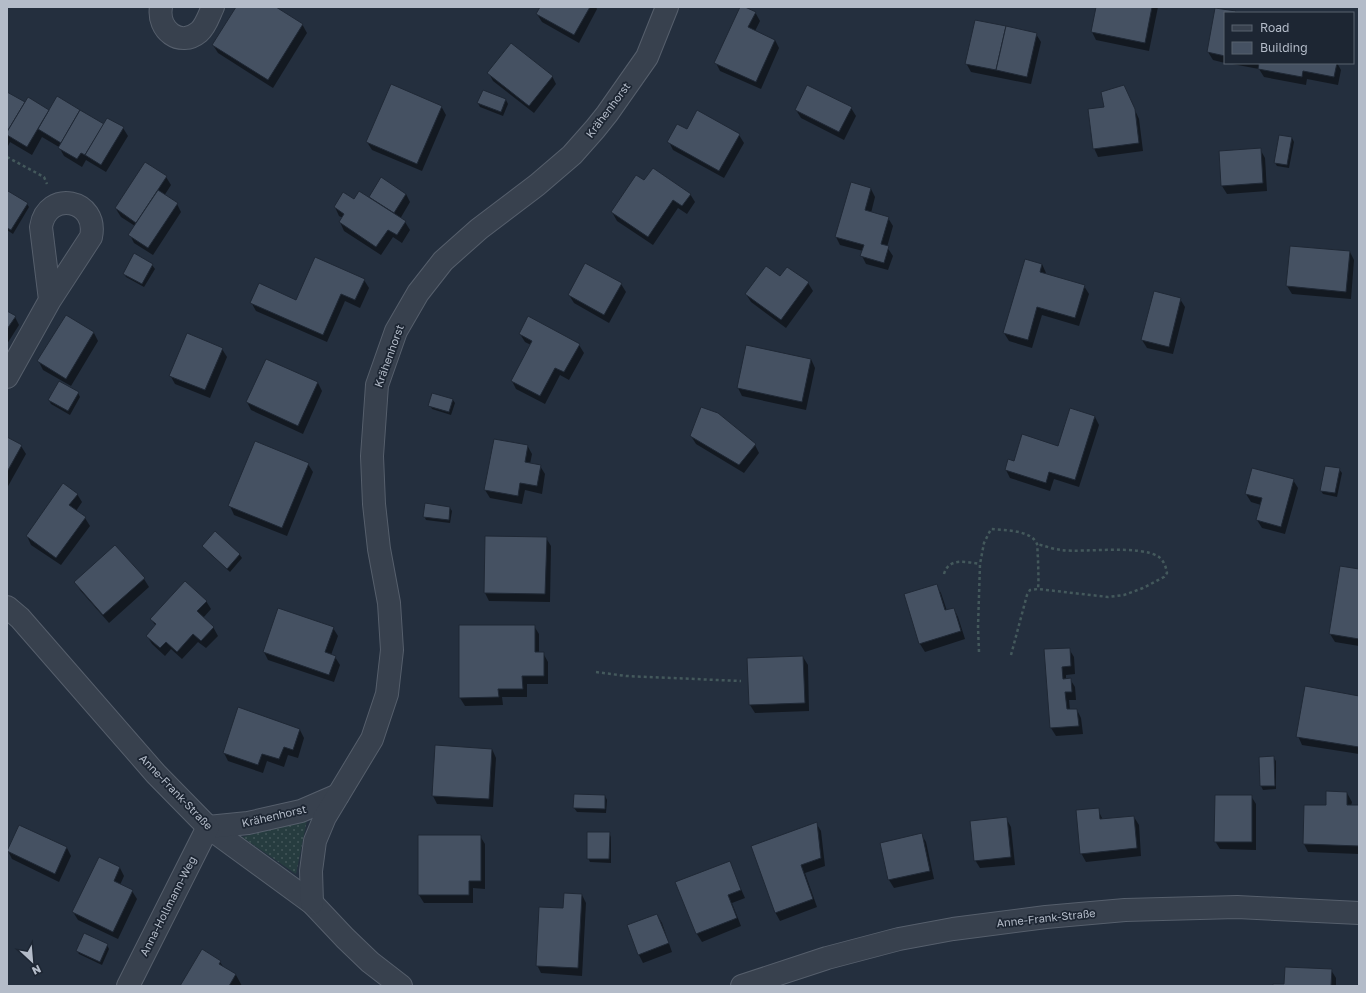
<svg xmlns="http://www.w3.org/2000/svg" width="1366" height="993" viewBox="0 0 1366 993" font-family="'Golos Text',sans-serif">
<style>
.grass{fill:url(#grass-dots)}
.shadow{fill:#0007}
.building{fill:#455162;stroke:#1f2835}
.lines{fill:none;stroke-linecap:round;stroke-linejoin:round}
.street-casing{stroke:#565f6c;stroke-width:24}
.path{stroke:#44595c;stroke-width:2.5;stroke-dasharray:3 3;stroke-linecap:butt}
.street{stroke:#38414e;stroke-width:22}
.labels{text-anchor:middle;stroke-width:3.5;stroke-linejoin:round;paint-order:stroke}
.street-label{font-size:11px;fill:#b4bcc9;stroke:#1d2633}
</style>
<defs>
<pattern id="grass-dots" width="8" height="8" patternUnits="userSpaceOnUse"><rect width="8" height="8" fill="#263c3f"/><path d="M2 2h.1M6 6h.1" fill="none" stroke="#435659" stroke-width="1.8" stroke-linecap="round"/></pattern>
</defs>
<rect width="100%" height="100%" fill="#242f3e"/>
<!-- grass -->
<polygon class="grass" points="307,820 296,874 242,837"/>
<!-- shadow -->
<g class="shadow">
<polygon points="237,7 274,7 302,24 307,33 273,88 218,53 213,45"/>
<polygon points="541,7 596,7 597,9 579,43 542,22 537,14"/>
<polygon points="741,7 755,12 760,21 755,31 775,40 779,48 761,89 720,71 716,63"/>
<polygon points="1097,7 1158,7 1149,51 1096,40 1092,32"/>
<polygon points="1216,9 1235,13 1225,13 1225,63 1213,60 1208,52"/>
<polygon points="1036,34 1041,42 1031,84 971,72 966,63"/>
<polygon points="1227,63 1337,63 1341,70 1338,85 1307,79 1306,85 1264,77 1259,69"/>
<polygon points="489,73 552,76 556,84 534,113 493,81"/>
<polygon points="1124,86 1139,119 1143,151 1098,157 1094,148 1105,108"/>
<polygon points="7,93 25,103 49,111 104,126 123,128 128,136 106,172 86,160 82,167 64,156 59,147 42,137 32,155 10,142 7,148"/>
<polygon points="506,100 508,104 503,116 480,107 478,103"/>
<polygon points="441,106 446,115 422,171 372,150 367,142"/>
<polygon points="851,108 856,116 844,140 801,118 796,110"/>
<polygon points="687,131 739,135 744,143 724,178 673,150 669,142"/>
<polygon points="1292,138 1294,142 1289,168 1277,166 1275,163"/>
<polygon points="1260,149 1265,158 1267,191 1227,194 1222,186"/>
<polygon points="166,177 171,185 164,196 177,204 181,212 153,255 134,243 130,235 135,226 121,217 116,209"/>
<polygon points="382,179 406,194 410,202 400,219 405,222 410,230 402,243 393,237 381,255 344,231 340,222 343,218 339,216 335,207 369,199"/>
<polygon points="645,182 690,194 695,202 687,214 678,208 653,245 617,221 612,212"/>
<polygon points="871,189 875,197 871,213 888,218 893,226 887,247 893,256 888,270 866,264 862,256 863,251 840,245 836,237"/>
<polygon points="7,196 27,204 29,207 13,234 7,230"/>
<polygon points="1350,252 1354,260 1351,299 1292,294 1287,286"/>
<polygon points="1042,264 1046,273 1046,275 1084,286 1089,294 1079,326 1042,315 1032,348 1009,341 1004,333"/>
<polygon points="152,265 155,269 144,287 126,277 124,274"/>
<polygon points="780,277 808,283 813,291 786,328 751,302 746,294"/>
<polygon points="364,280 369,288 360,308 345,301 327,342 256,311 251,302 296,301"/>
<polygon points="621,284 626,292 609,323 574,303 569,295"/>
<polygon points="1180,299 1185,307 1173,354 1147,348 1142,340"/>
<polygon points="7,312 15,317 19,325 7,344"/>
<polygon points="94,333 98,341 71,386 43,370 39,362"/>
<polygon points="520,334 579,345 584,353 569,380 560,375 545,404 516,389 512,381 531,345 525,342"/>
<polygon points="747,346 811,359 815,368 806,410 742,396 738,388"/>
<polygon points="222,349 227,357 210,398 175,384 170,375"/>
<polygon points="266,360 318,383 322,391 303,434 251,410 247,402"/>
<polygon points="78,393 80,397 70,415 51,404 49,400"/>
<polygon points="453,400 455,403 451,415 432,409 430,405"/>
<polygon points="1095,417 1099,425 1079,487 1054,479 1050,491 1010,478 1006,470 1014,462 1058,447"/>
<polygon points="691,436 755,445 759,453 744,473 696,444"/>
<polygon points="7,438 21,446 26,454 7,488"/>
<polygon points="527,445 532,454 530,464 540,466 545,474 542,494 525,490 522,504 490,498 485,490"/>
<polygon points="308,464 313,472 287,536 234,515 230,506"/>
<polygon points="1339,469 1342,473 1337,497 1323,494 1321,491"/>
<polygon points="1293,480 1298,488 1285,534 1262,528 1257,520 1261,505 1251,502 1246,494"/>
<polygon points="77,494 82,502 76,511 85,518 90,526 61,565 31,545 27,536"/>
<polygon points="450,508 452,511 450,523 426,520 424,516"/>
<polygon points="546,538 551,546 550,602 489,601 485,593"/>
<polygon points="203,546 239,554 242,558 230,572 206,550"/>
<polygon points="1359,570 1359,646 1335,642 1330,634"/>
<polygon points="144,579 149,587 109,623 80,590 75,582"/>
<polygon points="936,585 941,593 947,611 954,609 958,617 965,639 925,652 920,644"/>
<polygon points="206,601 211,609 203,618 213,627 218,636 206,648 198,642 182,659 171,649 165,656 152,644 147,636 156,626 151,619"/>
<polygon points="534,626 539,634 539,653 543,653 548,662 548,684 527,684 527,697 502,697 503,705 465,706 460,698"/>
<polygon points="333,628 338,636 331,655 335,657 340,665 334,682 268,660 264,652"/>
<polygon points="1069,649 1074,657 1075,674 1066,675 1066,679 1070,679 1075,687 1076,700 1069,700 1070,710 1077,710 1081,718 1083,734 1056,736 1051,728 1045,650"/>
<polygon points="803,657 808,665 809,711 755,713 750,705 748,659"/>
<polygon points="1359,697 1359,754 1302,745 1298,736"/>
<polygon points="238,709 300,730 304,738 298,758 288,755 284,767 267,761 263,773 228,761 224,753"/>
<polygon points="435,746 492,749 496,758 493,807 437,804 433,796"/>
<polygon points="1273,757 1276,761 1276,789 1263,790 1261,786"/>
<polygon points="1347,793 1352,802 1351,806 1359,806 1359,854 1308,852 1304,844 1326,806"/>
<polygon points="575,795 605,796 607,800 606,813 577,812 574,808"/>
<polygon points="1251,796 1256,804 1256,850 1220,849 1215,841"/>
<polygon points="1098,810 1103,820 1134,817 1139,825 1141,856 1086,862 1081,853"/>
<polygon points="1006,818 1011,827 1015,865 980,868 975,860"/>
<polygon points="816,823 821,831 825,866 805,873 817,907 780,921 775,912"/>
<polygon points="20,826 67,848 71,856 59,882 12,859 8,851"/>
<polygon points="609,833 611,837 611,863 590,862 588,858"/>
<polygon points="921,834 926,842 934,879 894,888 889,880 881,844"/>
<polygon points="419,836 480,836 485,844 485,889 473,888 473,903 424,903 419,895"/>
<polygon points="99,858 120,868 124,876 120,885 132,891 137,899 118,939 78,920 73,912"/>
<polygon points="729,862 745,898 732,903 741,926 702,942 697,934 677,883"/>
<polygon points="582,895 586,903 582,976 541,973 537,965 564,909"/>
<polygon points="657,915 662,923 672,952 643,963 639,955"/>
<polygon points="107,945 109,949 102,965 79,954 77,951"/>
<polygon points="220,962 224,968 236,975 242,986 181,986"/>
<polygon points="1331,970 1336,978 1336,986 1274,986 1285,985"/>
</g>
<!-- building -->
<g class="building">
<polygon points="236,7 276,7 303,24 268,80 212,45"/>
<polygon points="540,7 590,7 574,35 536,14"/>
<polygon points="740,7 745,7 756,12 748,27 775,40 756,82 714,63"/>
<polygon points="1096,7 1152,7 1145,43 1091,32"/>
<polygon points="1215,8 1236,11 1235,13 1225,13 1225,56 1207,52"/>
<polygon points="975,20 1006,26 996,70 965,64"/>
<polygon points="1006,26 1037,33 1027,77 996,70"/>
<polygon points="511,43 553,76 529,106 487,73"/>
<polygon points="1259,63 1337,63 1334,77 1303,71 1302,77 1258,69"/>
<polygon points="391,84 442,106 417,164 366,142"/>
<polygon points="807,85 852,107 839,132 795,110"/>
<polygon points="1124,85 1135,109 1139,143 1093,149 1088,109 1104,107 1101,92"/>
<polygon points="483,90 506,99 501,112 477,103"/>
<polygon points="7,92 25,102 7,132"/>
<polygon points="57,96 80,110 61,143 38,129"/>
<polygon points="28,97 49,110 27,147 7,135 7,132"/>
<polygon points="80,110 104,124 85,155 81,153 77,159 58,148"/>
<polygon points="697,110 740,134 719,171 667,142 677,124 687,129"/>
<polygon points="107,118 124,127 101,165 85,155"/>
<polygon points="1279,135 1292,137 1287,165 1274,163"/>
<polygon points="1261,148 1263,183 1221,186 1219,151"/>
<polygon points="145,162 167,176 136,223 115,208"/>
<polygon points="653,168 691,194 682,206 673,200 648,237 611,212 636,175 644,180"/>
<polygon points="381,177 406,194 394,213 369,197"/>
<polygon points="851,182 871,188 865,210 889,217 881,244 889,246 884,263 860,256 864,245 835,237"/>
<polygon points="158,190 178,203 148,248 128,235"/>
<polygon points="8,191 28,203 11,230 7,228 7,194"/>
<polygon points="359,191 406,221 397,235 388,230 376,247 339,222 344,214 334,207 343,192 354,199"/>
<polygon points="1290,246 1350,251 1346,292 1286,286"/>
<polygon points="134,253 153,264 142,284 123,274"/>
<polygon points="315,257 365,279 355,300 341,294 323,335 250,303 259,283 296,300"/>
<polygon points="1025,259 1042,264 1040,272 1085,285 1075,318 1037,307 1028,340 1003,333"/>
<polygon points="585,263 622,283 604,315 568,295"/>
<polygon points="766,266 780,276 787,267 809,282 781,320 745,294"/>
<polygon points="1154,291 1181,298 1169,347 1141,340"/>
<polygon points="7,311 16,316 7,329"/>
<polygon points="66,315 94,332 66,379 37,361"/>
<polygon points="528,316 580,344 564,372 555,368 540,396 511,381 532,341 519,334"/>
<polygon points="187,333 223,348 205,390 169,376"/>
<polygon points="746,345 811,359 802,402 737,388"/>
<polygon points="266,359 318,382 298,426 246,402"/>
<polygon points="59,381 79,392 68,411 48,400"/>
<polygon points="432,393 453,399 449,412 428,406"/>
<polygon points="701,407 718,413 756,444 739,465 690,436"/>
<polygon points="1070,408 1095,416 1075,480 1049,472 1046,483 1005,470 1008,459 1014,461 1022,434 1058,446"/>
<polygon points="7,437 22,445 7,472"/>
<polygon points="494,439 528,445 525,462 541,465 537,486 520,483 518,496 484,490"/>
<polygon points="255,441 309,463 282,528 228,506"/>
<polygon points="1325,466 1340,468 1335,493 1320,491"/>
<polygon points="1252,468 1294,479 1281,527 1256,520 1262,498 1245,494"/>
<polygon points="63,483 78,494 69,505 86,517 56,558 26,536"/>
<polygon points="425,503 450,507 449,520 423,517"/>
<polygon points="215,531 240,554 227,569 202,546"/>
<polygon points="485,536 547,537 545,594 484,593"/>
<polygon points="115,545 145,578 103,615 74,582"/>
<polygon points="1340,566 1359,569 1359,639 1329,634"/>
<polygon points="185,581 207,601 197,611 214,627 201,641 193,634 177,652 166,642 160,648 146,636 156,624 150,619"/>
<polygon points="937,584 945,610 954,608 961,631 919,644 904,594"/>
<polygon points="278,608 334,627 325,652 336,656 329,675 263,652"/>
<polygon points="459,625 535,625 535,652 544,652 544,676 522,676 523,689 498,689 499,697 459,698"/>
<polygon points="1070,648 1071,666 1062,667 1063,679 1071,678 1072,692 1065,692 1067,709 1077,709 1079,726 1050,728 1044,649"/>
<polygon points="803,656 805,703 749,705 747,658"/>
<polygon points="1305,686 1359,696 1359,747 1296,737"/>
<polygon points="238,707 300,729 293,750 284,747 279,759 262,754 258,765 223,753"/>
<polygon points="435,745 492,749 489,799 432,796"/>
<polygon points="1274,756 1275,786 1260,786 1259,757"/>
<polygon points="1326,791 1347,792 1347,805 1359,805 1359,846 1303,844 1304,805 1326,805"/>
<polygon points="574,794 605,795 605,809 573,808"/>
<polygon points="1215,795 1252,795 1252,842 1214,842"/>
<polygon points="1099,808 1100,819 1134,816 1137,848 1080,854 1076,810"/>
<polygon points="1007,817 1011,857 974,861 970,821"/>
<polygon points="817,822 821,858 801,865 813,899 775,913 751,846"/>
<polygon points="19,825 67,847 55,874 7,851"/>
<polygon points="587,832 610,832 609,859 587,859"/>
<polygon points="922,833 930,871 888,880 880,843"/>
<polygon points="418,835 481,835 481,881 469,881 469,895 418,895"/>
<polygon points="99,857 120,867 114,881 133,890 113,932 72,912"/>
<polygon points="730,861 741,890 728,895 737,918 696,934 675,882"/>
<polygon points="564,893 582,894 578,968 536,966 539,907 563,908"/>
<polygon points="657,914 669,943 638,955 627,925"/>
<polygon points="84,933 108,944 100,962 76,951"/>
<polygon points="202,949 221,961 219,964 236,974 229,986 180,986"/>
<polygon points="1285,967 1332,969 1331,986 1273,986 1273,984 1284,984"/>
</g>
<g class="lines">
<!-- street casing -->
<g class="street-casing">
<g id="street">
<path d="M161 7C157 30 180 48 199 32 206 26 209 15 213 7"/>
<path d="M7 377 50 300 91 237C99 199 47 189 41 227L50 300"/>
<polyline points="7,607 20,618 156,774 208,827 312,903 345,938 370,962 401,986"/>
<polyline points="208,827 248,823 301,811 338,795"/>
<polyline points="312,903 311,871 315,841 325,817 372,739 387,694 392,650 389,603 379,549 374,504 372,456 377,385 396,331 418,293 443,261 479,229 537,185 572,155 595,129 607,114 647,57 667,7"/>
<polyline points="128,986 208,827"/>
<polyline points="742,986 827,958 899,939 953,929 1046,917 1125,910 1237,907 1359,913"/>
</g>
</g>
<!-- path -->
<g class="path">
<polyline points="7,157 44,177 47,184"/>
<path d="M944 574C949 557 966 562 980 564"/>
<path d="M979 652 978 627 980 564 984 543 991 529C1003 530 1032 530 1037 544 1038 548 1037 553 1038 557 1038 568 1039 578 1038 589"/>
<path d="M1011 655 1027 595 1030 590 1038 589 1108 597 1124 595 1143 588 1164 577 1167 573C1166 567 1164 561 1159 557 1139 544 1085 553 1061 550 1053 549 1045 546 1037 544"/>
<polyline points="596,672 626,676 741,681"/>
</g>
<!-- street -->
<use href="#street" class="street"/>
</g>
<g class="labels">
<!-- street labels -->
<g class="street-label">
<text transform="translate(608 110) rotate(-53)" y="4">Krähenhorst</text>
<text transform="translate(389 356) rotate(-70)" y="4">Krähenhorst</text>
<text transform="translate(176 792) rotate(46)" y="4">Anne-Frank-Straße</text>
<text transform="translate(274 816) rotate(-13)" y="4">Krähenhorst</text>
<text transform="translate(168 906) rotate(-63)" y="4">Anna-Hollmann-Weg</text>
<text transform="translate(1046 918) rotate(-6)" y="4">Anne-Frank-Straße</text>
</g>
</g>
<!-- border -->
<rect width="1366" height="993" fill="none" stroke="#b4bcc9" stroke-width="16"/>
<!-- legend -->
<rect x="1224" y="12" width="130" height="52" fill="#1d2633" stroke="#59626f"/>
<rect x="1232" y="25" width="20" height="6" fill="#38414e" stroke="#59626f"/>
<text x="1260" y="32" font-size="12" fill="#b4bcc9">Road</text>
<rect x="1232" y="42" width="20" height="12" fill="#455162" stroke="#59626f"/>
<text x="1260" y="52" font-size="12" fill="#b4bcc9">Building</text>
<!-- north arrow -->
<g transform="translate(32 961) rotate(154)" stroke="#1d2633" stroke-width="3" paint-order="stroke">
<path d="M0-3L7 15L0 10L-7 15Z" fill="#b4bcc9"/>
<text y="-6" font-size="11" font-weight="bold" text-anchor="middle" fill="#b4bcc9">N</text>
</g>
</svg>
